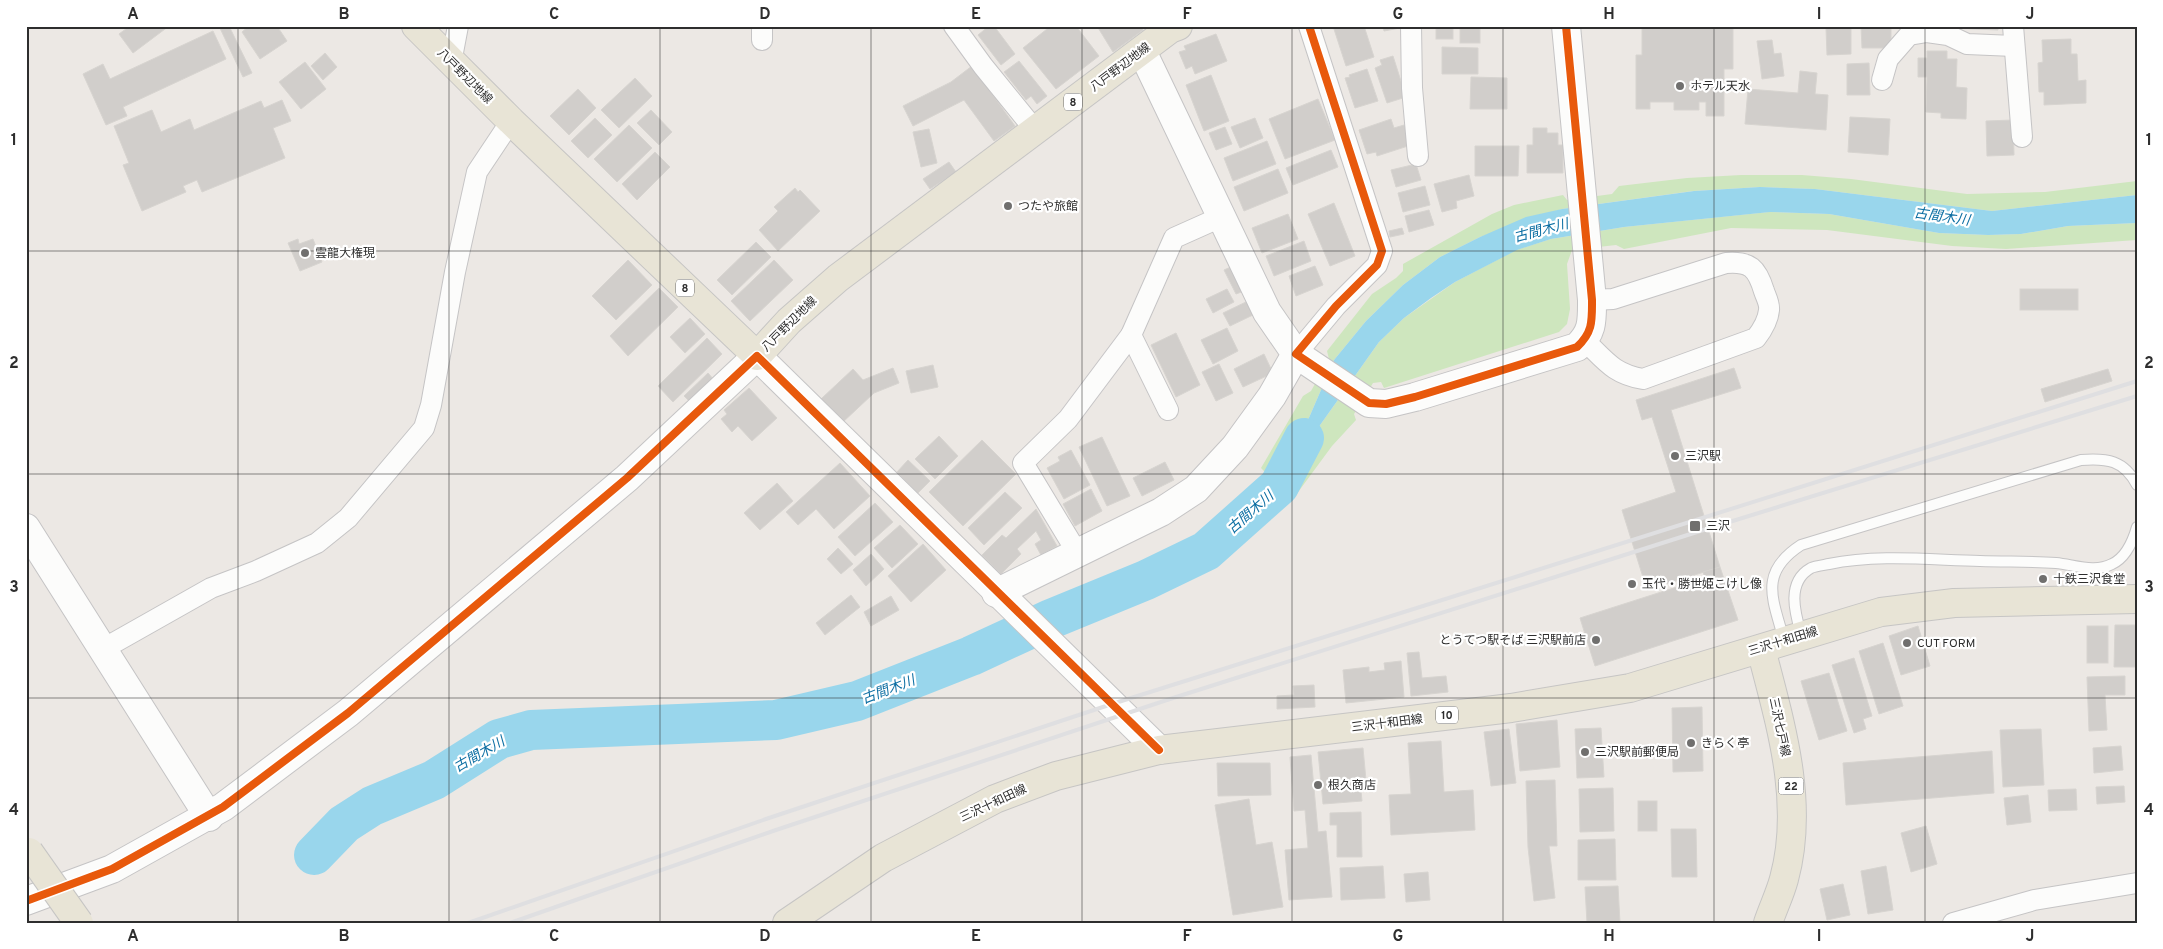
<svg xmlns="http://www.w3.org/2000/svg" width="2163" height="949" viewBox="0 0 2163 949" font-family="Overpass,'Noto Sans JP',sans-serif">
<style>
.green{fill:#cee6be}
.water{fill:#99d6ec}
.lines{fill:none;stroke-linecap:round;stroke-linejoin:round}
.river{stroke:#99d6ec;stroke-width:40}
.building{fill:#d1cecb;stroke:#d7d4d0}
.lane-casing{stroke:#c5c4c5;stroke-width:12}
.street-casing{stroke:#c5c4c5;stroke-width:22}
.secondary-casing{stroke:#c5c4c5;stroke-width:30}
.primary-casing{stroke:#c6c5c4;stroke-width:30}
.lane{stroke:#fcfcfb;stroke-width:10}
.street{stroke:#fcfcfb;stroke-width:20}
.secondary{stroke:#fcfcfb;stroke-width:28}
.primary{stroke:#e8e4d6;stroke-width:28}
.rail{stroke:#dfdfe1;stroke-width:4}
.primary-bridge-casing{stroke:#c6c5c4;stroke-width:30;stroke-linecap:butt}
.primary-bridge{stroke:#e8e4d6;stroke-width:28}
.cycleway-casing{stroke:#fff;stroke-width:11}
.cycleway{stroke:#e8590c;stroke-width:8}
.grid{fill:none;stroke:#2e2e2e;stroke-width:1;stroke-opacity:0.55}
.poi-dot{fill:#706f6e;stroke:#fff;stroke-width:2}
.labels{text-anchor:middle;stroke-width:4.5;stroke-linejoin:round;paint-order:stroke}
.shield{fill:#fff;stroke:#6d6d6d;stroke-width:1}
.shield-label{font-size:11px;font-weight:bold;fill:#2e2e2e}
.street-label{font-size:12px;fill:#2e2e2e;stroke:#fff}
.poi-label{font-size:12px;fill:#2e2e2e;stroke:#fff;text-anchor:start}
.water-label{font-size:14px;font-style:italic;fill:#0d6fa3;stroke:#fff}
.neatline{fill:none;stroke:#2e2e2e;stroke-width:2}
.grid-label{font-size:16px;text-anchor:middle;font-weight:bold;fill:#2e2e2e}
</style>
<rect width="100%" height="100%" fill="#ece8e4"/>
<!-- green -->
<g class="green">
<polygon points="1741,175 1802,175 1851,179 1967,194 2045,192 2137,181 2137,195 1992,211 1815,189 1760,187 1693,191 1562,209 1480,237 1440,257 1403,285 1366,321 1334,360 1308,420 1297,434 1290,440 1275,482 1261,468 1303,396 1311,391 1329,359 1327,351 1372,294 1396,278 1403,271 1403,264 1492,214 1514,205 1563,195 1567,200 1612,194 1619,186 1687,178"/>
<polygon points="1769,212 1829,214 1939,233 1988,235 2021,234 2068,226 2137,223 2137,240 2006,249 1952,246 1827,230 1731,228 1624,249 1616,245 1572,250 1567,264 1570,309 1567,324 1559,332 1384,388 1381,382 1373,383 1354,414 1356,420 1332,446 1293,499 1281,488 1301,452 1379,342 1404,318 1455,282 1516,250 1551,239 1624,227"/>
</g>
<!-- water -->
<polygon class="water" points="1760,187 1815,189 1992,211 2137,195 2137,223 2068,226 2021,234 1988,235 1939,233 1829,214 1770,212 1624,227 1551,239 1517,250 1455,282 1431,298 1404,318 1379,342 1301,452 1281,488 1275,482 1290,440 1297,434 1308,420 1334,360 1366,321 1403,285 1440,257 1480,237 1526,217 1562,209 1694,191"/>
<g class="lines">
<!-- river -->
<polyline class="river" points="314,855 344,824 372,806 434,780 499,739 531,730 776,720 857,701 971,656 1051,619 1146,580 1206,551 1279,486 1304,438"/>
</g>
<!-- building -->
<g class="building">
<polygon points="130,26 169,26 133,53 119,34"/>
<polygon points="219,26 229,26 252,73 243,77"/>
<polygon points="249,26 277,26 287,41 260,59 242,32"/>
<polygon points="989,26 994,26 1015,54 1001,65 978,35"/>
<polygon points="1076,26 1099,56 1056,89 1023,48 1047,29 1046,26"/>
<polygon points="1097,26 1140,26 1143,30 1113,52"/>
<polygon points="1333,26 1364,26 1374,57 1346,66"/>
<polygon points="1383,26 1405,26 1405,27 1384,31"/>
<rect x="1436" y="26" width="17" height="13"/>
<rect x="1460" y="26" width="20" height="17"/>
<polygon points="1642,26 1733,26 1733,69 1724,69 1724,116 1706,116 1706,102 1699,102 1699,110 1674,110 1674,102 1650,102 1650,109 1636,109 1636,55 1642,55"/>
<polygon points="1861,26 1891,26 1891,48 1862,48"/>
<polygon points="1953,26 1998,26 1998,30 1953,28"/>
<polygon points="1851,27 1851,54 1827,55 1826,28"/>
<polygon points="213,31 226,59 123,107 127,116 106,125 83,74 103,64 110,79"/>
<polygon points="1216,34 1227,61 1195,74 1192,66 1186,69 1179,52 1186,50 1184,46"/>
<polygon points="2071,39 2071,54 2077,54 2078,81 2086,80 2086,103 2044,105 2044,92 2039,92 2038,63 2043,62 2042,40"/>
<polygon points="1772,40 1774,54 1781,53 1784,76 1762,79 1757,41"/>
<polygon points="1442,47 1478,48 1478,74 1442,74"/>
<polygon points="1927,51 1947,51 1947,59 1957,59 1956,87 1967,88 1966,119 1941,118 1941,113 1926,112 1927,77 1918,77 1918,58 1927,58"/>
<polygon points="325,53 337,67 323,80 311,66"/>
<polygon points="1393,56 1406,97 1387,103 1375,68 1382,65 1380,60"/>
<polygon points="1019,61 1047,96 1037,104 1031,96 1026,100 1004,72"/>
<polygon points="305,62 326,89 301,109 279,82"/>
<polygon points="1869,63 1870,95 1847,95 1847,64"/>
<polygon points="972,66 1015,126 994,141 964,100 913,126 903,106 951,82"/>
<polygon points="1367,69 1378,101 1355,108 1345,78 1350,77 1349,75"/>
<polygon points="1800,71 1817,73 1815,94 1828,95 1826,130 1745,124 1748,89 1798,93"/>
<polygon points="1211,75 1229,121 1204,131 1186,85"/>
<polygon points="1471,77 1507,78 1507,109 1470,109"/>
<polygon points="635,78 652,96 619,128 601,110"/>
<polygon points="578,89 596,108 569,135 550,116"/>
<polygon points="1318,99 1335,140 1285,159 1269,119"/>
<polygon points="282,100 291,121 273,128 285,158 202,192 197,180 183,186 186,192 142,211 123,165 129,163 114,126 152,110 161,132 190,119 194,130 261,101 264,108"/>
<polygon points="651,110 672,132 659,145 637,123"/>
<polygon points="1850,117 1890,119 1888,155 1848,152"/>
<polygon points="595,118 612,135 588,158 571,141"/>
<polygon points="1255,118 1263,138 1240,148 1231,127"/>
<polygon points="1391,119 1394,128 1404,125 1411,145 1377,156 1376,152 1367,154 1359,130"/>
<polygon points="2013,120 2014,155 1987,156 1986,121"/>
<polygon points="629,125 652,148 617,182 594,159"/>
<polygon points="1225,127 1232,144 1216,150 1209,133"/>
<polygon points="1533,128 1547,128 1547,133 1558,133 1558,145 1563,145 1563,173 1527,173 1527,145 1533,145"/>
<polygon points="929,129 937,163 921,167 913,132"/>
<polygon points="1267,141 1276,164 1233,181 1224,158"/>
<polygon points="1475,146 1519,146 1518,176 1475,176"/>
<polygon points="1331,150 1338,167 1293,185 1286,168"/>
<polygon points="655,152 670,167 637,200 622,184"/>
<polygon points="949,162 956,172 930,189 923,179"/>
<polygon points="1416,164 1421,180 1396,187 1391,170"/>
<polygon points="1278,169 1288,193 1244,211 1234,187"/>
<polygon points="1469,175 1474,196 1456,201 1457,208 1442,212 1434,184"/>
<polygon points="1425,186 1430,205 1403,212 1398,193"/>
<polygon points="795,188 798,192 800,190 820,211 778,251 759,230 778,211 774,207"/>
<polygon points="1334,203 1355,256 1330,266 1308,214"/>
<polygon points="1429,210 1434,225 1409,232 1405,216"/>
<polygon points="1288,214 1298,239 1262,253 1252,228"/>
<polygon points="1402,228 1404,234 1390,237 1389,231"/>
<polygon points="298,239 299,244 313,239 322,262 300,271 288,243"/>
<polygon points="1304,241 1311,261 1274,276 1266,256"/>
<polygon points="756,242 771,257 732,295 717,280"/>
<polygon points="628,260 652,285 616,320 592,296"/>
<polygon points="774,260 793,280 750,321 731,301"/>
<polygon points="1233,266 1244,291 1236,294 1224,270"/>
<polygon points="1315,266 1323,285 1296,296 1289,276"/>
<polygon points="659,288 678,307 628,356 610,336"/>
<polygon points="1227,289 1234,302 1213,313 1206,299"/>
<rect x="2020" y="289" width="58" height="21"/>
<polygon points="1248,301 1255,314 1230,326 1223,313"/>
<polygon points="690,318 705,334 685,353 670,337"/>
<polygon points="1227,328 1238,351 1213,364 1201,340"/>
<polygon points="1176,333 1200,385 1176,397 1151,345"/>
<polygon points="707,338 722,354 673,402 658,386"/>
<polygon points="1264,354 1273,373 1243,387 1234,369"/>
<polygon points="1219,364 1233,393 1216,401 1202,372"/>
<polygon points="933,365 938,387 911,393 906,371"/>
<polygon points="893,368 899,383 874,393 843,422 821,399 853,369 863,380"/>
<polygon points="1734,368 1741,388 1671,410 1720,567 1647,590 1622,510 1676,492 1652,417 1642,420 1636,400"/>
<polygon points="2108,369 2112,381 2045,402 2041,389"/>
<polygon points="708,373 714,380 691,403 684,396"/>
<polygon points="749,388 777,418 752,441 738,426 732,432 721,419 727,414 724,410"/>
<polygon points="939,436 958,456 935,479 915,459"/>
<polygon points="1102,437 1130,496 1107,506 1079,447"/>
<polygon points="982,440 1016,474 963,526 929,492"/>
<polygon points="1071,450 1090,485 1064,499 1047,468 1060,461 1058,457"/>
<polygon points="908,460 930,481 918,493 897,472"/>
<polygon points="1165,462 1174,480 1142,496 1133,478"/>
<polygon points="840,463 870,496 834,529 816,509 798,525 786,512"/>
<polygon points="777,483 793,501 760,530 744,513"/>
<polygon points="1091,489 1102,511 1075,526 1063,504"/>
<polygon points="1005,492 1022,508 984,545 968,528"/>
<polygon points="875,503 893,522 855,556 838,537"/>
<polygon points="1036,509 1057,546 1041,555 1035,544 1041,540 1036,531 1017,549 1021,554 1001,574 982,555 1002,535 1006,538"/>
<polygon points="900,525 918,544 892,568 874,548"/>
<polygon points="923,544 946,570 911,602 888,576"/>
<polygon points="838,548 853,564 841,574 827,559"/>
<polygon points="871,554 884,569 866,586 853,570"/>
<polygon points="1720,567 1738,620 1595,666 1580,618 1705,578 1703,572"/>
<polygon points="851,595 860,607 825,635 816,623"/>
<polygon points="891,596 899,610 871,626 864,612"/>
<polygon points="2115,625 2137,625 2137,667 2114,667"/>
<polygon points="1918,626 1930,666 1901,675 1889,636"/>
<rect x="2087" y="626" width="21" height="37"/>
<polygon points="1883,643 1903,706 1879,714 1859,651"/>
<polygon points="1419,652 1422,678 1446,676 1448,692 1411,696 1407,653"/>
<polygon points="1854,658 1872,716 1863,719 1866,729 1854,733 1832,665"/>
<polygon points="1401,661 1404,697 1346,703 1343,670 1369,667 1369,672 1385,670 1384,663"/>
<polygon points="1829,673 1847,731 1819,740 1801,681"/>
<polygon points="2125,676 2125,695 2105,695 2107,730 2089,731 2087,677"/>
<polygon points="1314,685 1315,707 1277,709 1277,696 1294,695 1293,686"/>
<polygon points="1702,707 1703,771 1673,772 1672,708"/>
<polygon points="1557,720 1560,767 1520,771 1516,724"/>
<polygon points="1601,728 1604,777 1577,778 1575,729"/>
<polygon points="1509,729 1516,783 1491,786 1484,732"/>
<polygon points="2041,729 2044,785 2003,787 2000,730"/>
<polygon points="1441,741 1444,792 1473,790 1475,830 1391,835 1389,795 1411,794 1408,743"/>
<polygon points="2121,746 2123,770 2094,773 2093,748"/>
<polygon points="1363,748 1366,780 1360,781 1362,801 1323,804 1318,752"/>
<polygon points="1992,751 1994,793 1846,805 1843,763"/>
<polygon points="1311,755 1318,832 1326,831 1332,897 1289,900 1285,850 1308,848 1305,810 1294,811 1290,757"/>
<polygon points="1217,763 1270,763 1271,795 1218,796"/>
<polygon points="1555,780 1557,846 1549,846 1555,898 1534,901 1528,847 1526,781"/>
<polygon points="2124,786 2125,802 2097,804 2096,787"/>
<polygon points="1613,788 1614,831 1580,832 1579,789"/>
<polygon points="2076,789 2077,810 2049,811 2048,790"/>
<polygon points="2028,795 2031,822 2007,825 2004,798"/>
<polygon points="1249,799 1256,845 1272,842 1283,907 1233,915 1215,805"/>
<rect x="1638" y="801" width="19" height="30"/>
<polygon points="1361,812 1362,857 1337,857 1337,825 1330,825 1330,813"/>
<polygon points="1926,826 1937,864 1911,872 1901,833"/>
<polygon points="1671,829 1696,829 1697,877 1672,877"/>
<polygon points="1615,839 1616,880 1578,880 1578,840"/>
<polygon points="1383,866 1385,898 1341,900 1340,868"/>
<polygon points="1886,866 1893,910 1868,914 1861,871"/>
<polygon points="1428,872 1430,900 1406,902 1404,874"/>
<polygon points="1843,884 1850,915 1827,920 1820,889"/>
<polygon points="1618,886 1620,923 1587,923 1585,887"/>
</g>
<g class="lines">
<!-- lane casing -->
<g class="lane-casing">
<g id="lane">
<path d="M1801 634C1795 613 1786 582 1811 568 1815 566 1824 565 1829 564 1878 554 1931 560 1980 561 2006 562 2031 561 2056 563 2075 565 2095 573 2112 564 2125 558 2133 541 2137 527"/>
<path d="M1784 640C1773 599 1758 573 1801 545L2081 460C2107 458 2124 460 2137 485"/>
</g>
</g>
<!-- street casing -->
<g class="street-casing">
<g id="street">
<polyline points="762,26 762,40"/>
<polyline points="954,26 983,66 1035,130"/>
<polyline points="1411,26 1412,88 1418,156"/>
<polyline points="2013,26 2022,137"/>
<polyline points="451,63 458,26"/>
<polyline points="1882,80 1888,59 1909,35 1927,32 1948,35 1967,44 2014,46"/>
<path d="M1584 340C1605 360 1613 374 1643 379L1756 338C1763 329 1768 321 1769 310 1770 304 1766 297 1764 291 1757 268 1750 261 1726 263L1613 299 1592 300"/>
<polyline points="1296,354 1336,306 1377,265 1382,251 1309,26"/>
<polyline points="1168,410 1131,335 1174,238 1221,217"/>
<polyline points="1078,554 1023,463 1068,419 1131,335"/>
<polyline points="103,649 211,588 256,571 317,543 348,518 424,428 431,405 455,272 477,172 511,121"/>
<polyline points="1953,923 2034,900 2137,883"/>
</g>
</g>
<!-- secondary casing -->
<g class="secondary-casing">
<g id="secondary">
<path d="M1296 354 1369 403 1386 404 1415 397 1577 347C1593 332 1592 321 1592 300L1566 26"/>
<polyline points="26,528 209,817"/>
<polyline points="996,593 1161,512 1196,489 1235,447 1272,396 1296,354 1267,312 1142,51"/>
<polyline points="26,901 112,869 223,807 348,713 627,478 757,356 1159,750"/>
</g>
</g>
<!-- primary casing -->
<g class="primary-casing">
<g id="primary">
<polyline points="416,26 511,121 757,356 789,321 838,278 1170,29 1178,26"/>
<path d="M1761 649C1780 723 1805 802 1784 879 1780 894 1773 908 1768 923"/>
<polyline points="787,923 883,858 995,799 1056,776 1159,750 1511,708 1630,688 1881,612 1954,603 2137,599"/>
</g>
</g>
<!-- lane -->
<use href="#lane" class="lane"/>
<!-- street -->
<use href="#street" class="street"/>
<!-- secondary -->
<use href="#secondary" class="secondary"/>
<!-- primary -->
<use href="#primary" class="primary"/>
<!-- rail -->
<g class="rail">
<polyline points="468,923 769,818 1112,704 2137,381"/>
<polyline points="510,923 776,830 1173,698 1697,532 2137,396"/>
</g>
<!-- primary-bridge casing -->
<g class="primary-bridge-casing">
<polyline id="primary-bridge" points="29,852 79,923"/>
</g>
<!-- primary-bridge -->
<use href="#primary-bridge" class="primary-bridge"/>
<!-- cycleway casing -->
<g class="cycleway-casing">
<g id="cycleway">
<path d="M1309 26 1382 251 1377 265 1336 306 1296 354 1369 403 1386 404 1415 397 1577 347C1593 332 1592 321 1592 300L1566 26"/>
<polyline points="26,901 112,869 223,807 348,713 627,478 757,356 1159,750"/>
</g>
</g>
<!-- cycleway -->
<use href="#cycleway" class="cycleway"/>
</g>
<!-- grid -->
<path class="grid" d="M238 26V923M449 26V923M660 26V923M871 26V923M1082 26V923M1292 26V923M1503 26V923M1714 26V923M1925 26V923M26 251H2137M26 474H2137M26 698H2137"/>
<!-- markers -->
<g class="poi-dot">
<circle cx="1680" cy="86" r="5"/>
<circle cx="1008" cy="206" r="5"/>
<circle cx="305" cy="253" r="5"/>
<circle cx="1675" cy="456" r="5"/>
<rect x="1689" y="520" width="12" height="12" rx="2.5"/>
<circle cx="2043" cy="579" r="5"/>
<circle cx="1632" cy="584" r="5"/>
<circle cx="1596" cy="640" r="5"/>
<circle cx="1907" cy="643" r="5"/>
<circle cx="1691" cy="743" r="5"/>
<circle cx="1585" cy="752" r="5"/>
<circle cx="1318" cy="785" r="5"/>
</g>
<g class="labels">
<!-- shield labels -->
<g class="shield">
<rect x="1064" y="93.5" width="18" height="17" rx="4"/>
<rect x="676" y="279.5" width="18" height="17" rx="4"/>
<rect x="1436" y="706.5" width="22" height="17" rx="4"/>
<rect x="1778.5" y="777.5" width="25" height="17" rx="4"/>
</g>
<g class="shield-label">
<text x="1073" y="106">8</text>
<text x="685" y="292">8</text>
<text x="1447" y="719">10</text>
<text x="1791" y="790">22</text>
</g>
<!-- street labels -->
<g class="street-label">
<text transform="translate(1120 67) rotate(-37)" y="4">八戸野辺地線</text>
<text transform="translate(465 76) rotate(45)" y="4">八戸野辺地線</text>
<text transform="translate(789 324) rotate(-45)" y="4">八戸野辺地線</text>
<text transform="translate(1783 641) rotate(-17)" y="4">三沢十和田線</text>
<text transform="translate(1387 723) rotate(-7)" y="4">三沢十和田線</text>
<text transform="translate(1780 727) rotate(78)" y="4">三沢七戸線</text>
<text transform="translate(993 803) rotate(-25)" y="4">三沢十和田線</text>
</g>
<!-- poi labels -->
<g class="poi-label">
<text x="1690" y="90">ホテル天水</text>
<text x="1018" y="210">つたや旅館</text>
<text x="315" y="257">雲龍大権現</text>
<text x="1685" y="460">三沢駅</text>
<text x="1706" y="530">三沢</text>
<text x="2053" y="583">十鉄三沢食堂</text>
<text x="1642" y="588">玉代・勝世姫こけし像</text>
<text x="1586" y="644" text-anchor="end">とうてつ駅そば 三沢駅前店</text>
<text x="1917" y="647">CUT FORM</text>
<text x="1701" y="747">きらく亭</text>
<text x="1595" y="756">三沢駅前郵便局</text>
<text x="1328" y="789">根久商店</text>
</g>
<!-- water labels -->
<g class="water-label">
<text transform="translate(1942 216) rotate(8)" y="5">古間木川</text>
<text transform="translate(1541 230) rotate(-15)" y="5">古間木川</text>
<text transform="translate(1250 512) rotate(-41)" y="5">古間木川</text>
<text transform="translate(888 689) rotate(-21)" y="5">古間木川</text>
<text transform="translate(479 754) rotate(-30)" y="5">古間木川</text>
</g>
</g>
<!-- border -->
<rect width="2163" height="949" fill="none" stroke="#ffffff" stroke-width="55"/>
<rect x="28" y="28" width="2108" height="894" class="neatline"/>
<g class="grid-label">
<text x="133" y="19">A</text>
<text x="344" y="19">B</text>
<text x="554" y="19">C</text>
<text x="765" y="19">D</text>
<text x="976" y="19">E</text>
<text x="1187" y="19">F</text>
<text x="1398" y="19">G</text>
<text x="1609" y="19">H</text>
<text x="1819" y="19">I</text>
<text x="2030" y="19">J</text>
<text x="14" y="145">1</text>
<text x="2149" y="145">1</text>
<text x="14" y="368">2</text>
<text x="2149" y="368">2</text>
<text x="14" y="592">3</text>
<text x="2149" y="592">3</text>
<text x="14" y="815">4</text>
<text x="2149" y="815">4</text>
<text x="133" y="941">A</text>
<text x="344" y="941">B</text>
<text x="554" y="941">C</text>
<text x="765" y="941">D</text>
<text x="976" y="941">E</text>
<text x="1187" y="941">F</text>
<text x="1398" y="941">G</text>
<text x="1609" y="941">H</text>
<text x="1819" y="941">I</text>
<text x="2030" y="941">J</text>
</g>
</svg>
